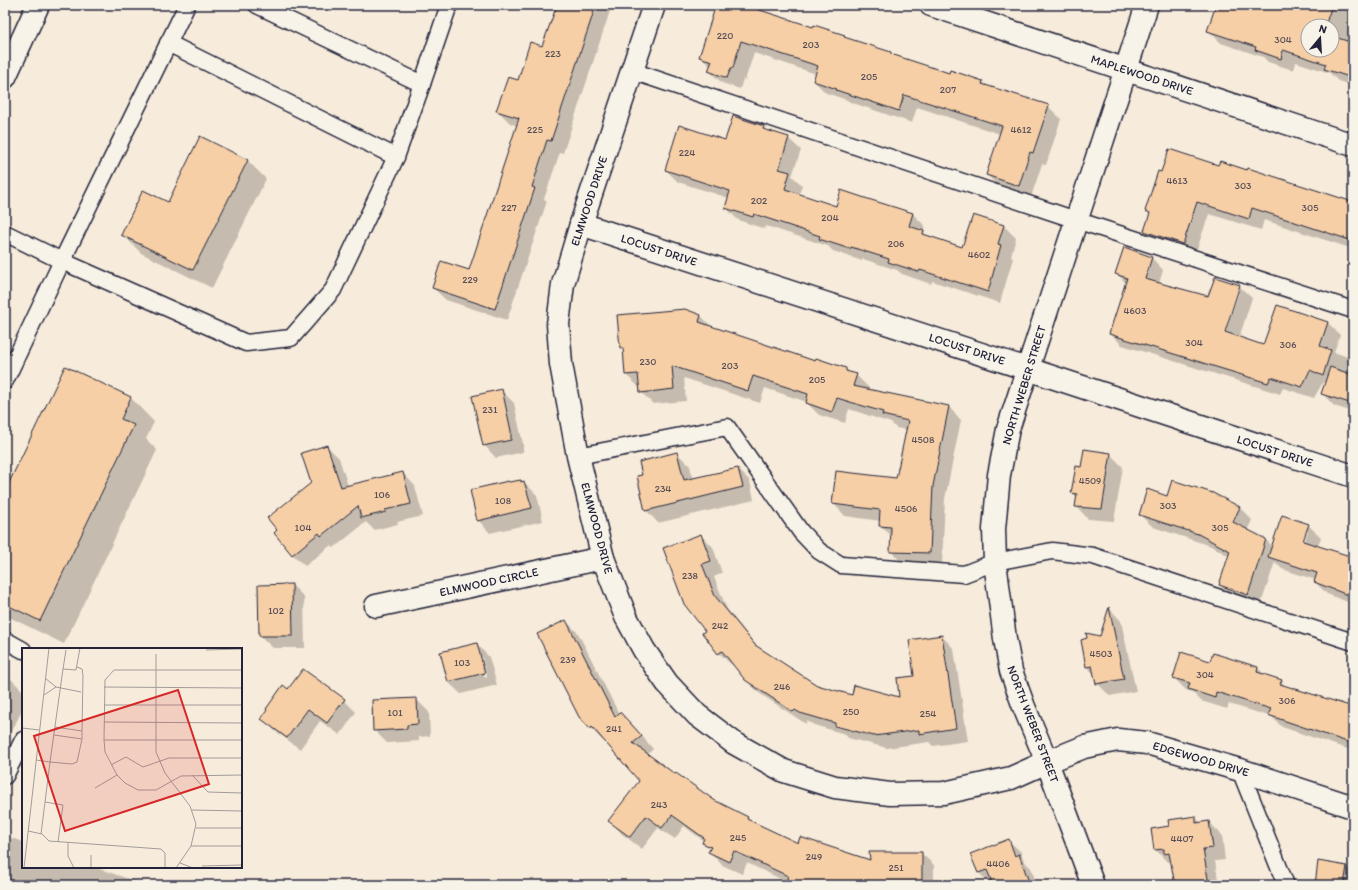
<svg xmlns="http://www.w3.org/2000/svg" width="1358" height="890" viewBox="0 0 1358 890" font-family="Itim,sans-serif">
<style>
.shadow{fill:#0003;fill-rule:evenodd}
.building{fill:#f6cfa6;stroke:#22223b}
.lines{fill:none;stroke-linecap:round;stroke-linejoin:round}
.service-casing{stroke:#22223b;stroke-width:19}
.minor-casing{stroke:#22223b;stroke-width:25}
.primary-casing{stroke:#22223b;stroke-width:25}
.service{stroke:#f7f3e8;stroke-width:16}
.minor{stroke:#f7f3e8;stroke-width:22}
.primary{stroke:#f7f3e8;stroke-width:22}
.labels{text-anchor:middle;stroke-width:3;stroke-linejoin:round;paint-order:stroke}
.number-label{font-size:10px;fill:#574d56}
.street-label{font-size:12px;fill:#22223b;stroke:#f7f3e8}
.inset-road{fill:none;stroke:#a29b9b;stroke-width:1}
.view{fill:#d62828;fill-opacity:0.15;stroke:#d62828;stroke-width:2}
.inset-edge{fill:none;stroke:#22223b;stroke-width:2}
</style>
<rect width="100%" height="100%" fill="#f7ecdb"/>
<filter id="ink" filterUnits="userSpaceOnUse"><feTurbulence type="fractalNoise" baseFrequency=".025" numOctaves="2"/><feDisplacementMap in="SourceGraphic" scale="8" xChannelSelector="R" yChannelSelector="G"/><feConvolveMatrix kernelMatrix="1 2 1 2 8 2 1 2 1" color-interpolation-filters="sRGB"/></filter>
<g filter="url(#ink)">
<!-- shadow -->
<g class="shadow">
<polygon points="556,5 612,5 563,153 560,152 544,199 547,201 507,320 446,300 433,288 469,272 517,126 510,123 498,111 543,47"/>
<polygon points="717,5 741,5 814,29 844,36 848,39 891,53 893,55 950,74 982,81 987,86 1048,106 1061,119 1046,165 1042,164 1031,197 999,187 987,175 1000,134 917,107 912,123 850,102 847,100 826,93 814,81 816,74 754,53 745,80 743,79 740,89 722,83 709,71 711,67 701,57"/>
<path d="M1217 5H1353V86L1338 81 1330 73 1296 62 1293 70 1268 62 1263 57 1221 43 1209 31ZM1308 26H1332V50H1308Z"/>
<polygon points="763,127 767,131 788,138 801,150 792,176 802,185 799,195 837,207 913,214 925,226 923,232 928,237 963,248 973,216 1004,226 1016,238 1011,256 1013,258 1000,303 932,281 931,284 902,274 897,270 863,259 862,261 833,251 828,246 766,226 765,229 738,220 726,208 729,198 678,182 666,170 726,141"/>
<polygon points="247,160 266,179 212,288 141,253 122,234 168,203"/>
<polygon points="1159,172 1353,206 1353,249 1264,220 1261,230 1209,214 1195,255 1157,243 1145,231 1150,215 1147,211"/>
<path d="M1151 257 1163 270 1159 284 1209 297 1239 286 1252 298 1239 338 1264 346 1277 306 1328 323 1340 335 1334 352 1353 359V412L1334 406 1322 393 1326 383 1323 382 1314 398 1283 388 1280 394 1122 345 1110 333 1127 284 1116 273ZM1237 292H1239L1224 337 1222 336Z"/>
<polygon points="700,315 712,327 815,362 846,369 850,373 856,375 869,388 868,390 949,407 961,420 945,499 942,565 903,564 891,551 891,536 880,525 881,521 845,516 833,503 897,480 907,430 896,428 891,423 849,409 845,423 819,415 807,403 807,402 765,388 760,403 684,378 686,401 653,404 641,392 640,387 639,387 626,375 624,350 621,347"/>
<polygon points="501,390 514,403 523,444 523,452 496,458 484,445"/>
<polygon points="131,398 154,422 146,439 157,450 64,644 5,615 5,494"/>
<polygon points="327,446 339,458 348,486 403,473 415,486 423,516 397,522 398,524 374,530 366,522 334,548 331,545 305,566 292,554 312,483"/>
<polygon points="677,453 690,466 693,479 738,469 750,481 754,500 658,523 646,510 643,475"/>
<polygon points="1110,454 1123,467 1114,521 1088,519 1076,506 1077,498 1072,493 1082,468"/>
<polygon points="521,481 524,482 537,495 543,521 490,533 478,520 509,483"/>
<path d="M1213 494 1240 508 1252 520 1247 531 1266 540 1273 547 1308 525 1321 537 1318 546 1351 557 1353 553V604L1327 594 1315 582 1316 580 1282 569 1275 562 1260 607 1232 597 1220 585 1229 556 1211 546 1153 527 1140 515 1168 497ZM1306 531H1308L1303 546 1301 545Z"/>
<polygon points="700,535 713,547 722,573 714,577 727,609 759,649 816,686 853,696 900,698 942,636 954,649 968,741 933,746 929,742 887,748 848,738 845,734 814,725 807,721 806,724 759,693 746,680 733,664 732,665 719,653 707,631 685,603"/>
<polygon points="292,585 304,597 305,648 273,648 260,636"/>
<polygon points="1110,609 1121,621 1136,691 1110,696 1097,683 1095,675 1087,667 1082,640 1100,637"/>
<polygon points="566,621 578,633 619,714 620,713 633,725 653,749 647,755 713,801 747,818 753,823 799,844 871,861 921,853 934,865 934,885 788,885 787,882 747,863 742,874 722,865 710,852 711,850 703,842 704,841 684,826 675,839 658,828 642,849 622,834 610,821 640,780 605,740 603,741 580,717"/>
<path d="M477 644 489 657 497 685 461 694 448 682ZM480 657H482L487 677 485 678Z"/>
<polygon points="1213,654 1258,668 1266,676 1281,681 1286,687 1353,708 1353,751 1282,727 1272,717 1229,704 1227,709 1201,701 1192,692 1186,690 1174,678 1211,662"/>
<polygon points="5,675 10,678 23,691 23,708 5,746"/>
<polygon points="288,691 344,700 356,712 340,735 320,721 300,749 275,731 262,718 269,710"/>
<polygon points="416,699 429,712 430,736 419,737 419,741 387,743 374,730"/>
<polygon points="1195,817 1201,823 1209,822 1222,835 1225,860 1215,861 1219,885 1176,885 1171,861 1167,862 1155,849 1170,827"/>
<polygon points="11,838 23,842 23,867 94,867 146,885 5,885 5,857"/>
<polygon points="1008,840 1021,852 1024,861 1031,868 1037,885 991,885 978,872"/>
<polygon points="1347,867 1353,873 1353,885 1316,885"/>
</g>
<!-- building -->
<g class="building">
<polygon points="557,5 596,5 551,141 547,140 532,187 535,188 495,309 432,288 441,261 469,270 519,118 496,111 508,77 518,80 530,42 542,46"/>
<polygon points="716,5 744,5 813,27 814,25 845,35 844,37 891,52 891,54 949,73 950,70 983,81 982,84 1049,105 1033,153 1030,152 1019,186 986,175 1002,126 904,95 899,111 836,90 837,89 813,81 818,66 741,41 733,68 731,68 727,78 708,71 712,61 699,57"/>
<polygon points="1216,5 1332,5 1325,26 1308,26 1308,50 1332,50 1332,36 1353,43 1353,78 1324,69 1326,64 1283,50 1281,59 1255,50 1256,47 1207,31"/>
<polygon points="733,116 764,126 763,129 789,137 779,169 790,172 785,189 836,206 841,190 865,198 913,213 909,226 924,231 923,234 962,247 973,215 1004,225 998,244 1001,245 988,292 920,270 919,272 888,262 889,259 851,247 850,249 819,239 820,236 754,214 753,217 725,208 730,191 665,170 679,125 725,140"/>
<polygon points="200,136 248,160 193,270 121,235 143,190 168,202"/>
<polygon points="1169,149 1218,165 1220,161 1247,170 1248,168 1353,202 1353,241 1252,208 1249,219 1197,202 1183,244 1144,231 1150,213 1145,211 1158,171 1161,172"/>
<polygon points="1124,247 1152,257 1145,279 1208,296 1215,277 1240,285 1225,332 1263,345 1277,305 1328,322 1320,346 1331,350 1323,376 1310,370 1302,387 1271,377 1268,383 1109,334 1127,278 1115,274"/>
<polygon points="685,309 701,315 699,322 815,361 816,358 846,368 846,371 857,374 853,386 949,406 933,486 930,553 890,552 891,527 879,526 880,510 832,504 836,471 896,478 908,421 882,415 883,412 837,398 832,412 806,403 808,394 753,376 748,391 672,366 674,389 640,393 638,374 625,375 623,348 620,348 617,315"/>
<polygon points="65,366 131,397 121,419 134,425 40,621 5,604 5,491"/>
<polygon points="1330,367 1353,375 1353,404 1321,394"/>
<polygon points="502,389 511,431 511,440 483,446 472,396"/>
<polygon points="327,445 341,487 403,472 411,504 385,510 386,512 361,518 358,506 321,536 319,533 292,555 274,533 277,530 267,518 311,483 301,453"/>
<polygon points="1084,449 1111,453 1102,509 1075,507 1077,494 1071,493 1076,466 1081,467"/>
<polygon points="677,452 684,480 738,468 743,487 645,511 637,476 642,475 639,462"/>
<polygon points="521,480 521,482 524,481 532,508 477,521 470,490 508,481 509,482"/>
<polygon points="1172,480 1213,493 1240,507 1233,522 1266,539 1248,595 1219,585 1230,551 1198,534 1139,515 1147,489 1167,496"/>
<polygon points="1282,515 1309,524 1303,541 1353,557 1353,597 1314,582 1317,573 1268,557"/>
<polygon points="701,534 711,561 702,564 715,596 755,645 817,685 852,695 854,685 899,697 897,678 914,676 909,640 942,635 956,728 919,734 919,730 874,736 835,726 835,723 800,713 795,710 793,712 745,680 722,651 718,654 702,633 705,631 684,604 663,548"/>
<polygon points="292,584 293,636 259,636 258,585"/>
<polygon points="1109,607 1124,679 1096,684 1092,666 1086,667 1081,640 1087,638 1086,633 1100,636"/>
<polygon points="566,620 615,717 620,712 642,736 633,743 675,774 676,773 714,800 748,817 747,819 798,843 800,837 870,860 869,852 922,852 922,882 888,882 888,885 785,885 788,876 734,851 729,862 708,852 711,847 702,843 704,838 672,815 662,828 646,816 630,837 608,821 639,781 592,727 590,729 579,717 537,634"/>
<polygon points="477,643 485,673 448,682 440,652"/>
<polygon points="1181,652 1210,661 1213,653 1258,667 1257,672 1282,680 1280,684 1353,707 1353,744 1268,715 1271,709 1216,692 1215,698 1188,689 1190,683 1173,678"/>
<polygon points="303,669 345,699 327,723 308,709 287,738 261,719 267,710 266,709 283,685 288,689"/>
<polygon points="417,698 418,724 407,725 407,729 373,731 372,700"/>
<polygon points="1196,816 1196,823 1209,821 1213,848 1203,849 1209,885 1175,885 1169,853 1164,854 1164,849 1154,850 1151,829 1169,826 1168,820"/>
<polygon points="1009,839 1015,856 1019,854 1030,885 993,885 987,870 978,873 970,854"/>
<polygon points="1318,861 1347,866 1344,885 1315,885"/>
</g>
<g class="lines">
<!-- service casing -->
<g class="service-casing">
<g id="service">
<polyline points="187,5 62,261 246,343 291,338 333,290 396,157"/>
<polyline points="257,5 422,84 449,5"/>
<polyline points="168,43 396,157 422,84"/>
<polyline points="632,71 1076,220 1353,310"/>
<polyline points="5,233 62,261 5,381"/>
<polyline points="578,456 727,427 801,532 819,551 841,565 964,574 995,562 1052,551 1093,556 1353,642"/>
<polyline points="5,640 23,650"/>
<polyline points="1240,770 1286,885"/>
<polyline points="5,776 23,740"/>
</g>
</g>
<!-- minor casing -->
<g class="minor-casing">
<g id="minor">
<polyline points="654,5 581,224 563,284 558,324 561,364 578,456 603,558 626,617 644,650 667,683 697,715 734,743 784,771 835,787 890,794 944,793 1011,778 1047,762 1084,747 1118,740 1147,743 1240,770 1353,807"/>
<polyline points="931,5 1353,145"/>
<polyline points="581,224 1049,376 1353,476"/>
<polyline points="376,606 603,558"/>
<polyline points="1093,885 1047,762 1024,707 1011,671 1005,639 995,562 994,529 999,475 1008,429 1147,5"/>
</g>
</g>
<!-- primary casing -->
<g class="primary-casing">
<polyline id="primary" points="5,77 38,5"/>
</g>
<!-- service -->
<use href="#service" class="service"/>
<!-- minor -->
<use href="#minor" class="minor"/>
<!-- primary -->
<use href="#primary" class="primary"/>
</g>
</g>
<g class="labels">
<!-- number labels -->
<g class="number-label">
<text x="725" y="39">220</text>
<text x="1283" y="43">304</text>
<text x="811" y="48">203</text>
<text x="553" y="57">223</text>
<text x="869" y="80">205</text>
<text x="948" y="93">207</text>
<text x="535" y="133">225</text>
<text x="1021" y="133">4612</text>
<text x="687" y="156">224</text>
<text x="1177" y="184">4613</text>
<text x="1243" y="189">303</text>
<text x="759" y="204">202</text>
<text x="509" y="211">227</text>
<text x="1310" y="211">305</text>
<text x="830" y="221">204</text>
<text x="896" y="247">206</text>
<text x="979" y="258">4602</text>
<text x="470" y="283">229</text>
<text x="1135" y="314">4603</text>
<text x="1194" y="346">304</text>
<text x="1288" y="348">306</text>
<text x="648" y="365">230</text>
<text x="730" y="369">203</text>
<text x="817" y="383">205</text>
<text x="490" y="413">231</text>
<text x="923" y="443">4508</text>
<text x="1090" y="484">4509</text>
<text x="663" y="492">234</text>
<text x="382" y="498">106</text>
<text x="503" y="504">108</text>
<text x="1168" y="509">303</text>
<text x="906" y="512">4506</text>
<text x="303" y="531">104</text>
<text x="1220" y="531">305</text>
<text x="690" y="579">238</text>
<text x="276" y="614">102</text>
<text x="720" y="629">242</text>
<text x="1101" y="657">4503</text>
<text x="568" y="663">239</text>
<text x="462" y="666">103</text>
<text x="1205" y="678">304</text>
<text x="782" y="690">246</text>
<text x="1287" y="704">306</text>
<text x="851" y="715">250</text>
<text x="395" y="716">101</text>
<text x="928" y="717">254</text>
<text x="614" y="732">241</text>
<text x="659" y="808">243</text>
<text x="738" y="841">245</text>
<text x="1182" y="842">4407</text>
<text x="814" y="860">249</text>
<text x="998" y="867">4406</text>
<text x="896" y="871">251</text>
</g>
<!-- street labels -->
<g class="street-label">
<text transform="translate(1142 75) rotate(18)" y="4">MAPLEWOOD DRIVE</text>
<text transform="translate(589 201) rotate(-72)" y="4">ELMWOOD DRIVE</text>
<text transform="translate(659 250) rotate(18)" y="4">LOCUST DRIVE</text>
<text transform="translate(967 349) rotate(18)" y="4">LOCUST DRIVE</text>
<text transform="translate(1024 385) rotate(-73)" y="4">NORTH WEBER STREET</text>
<text transform="translate(1275 451) rotate(18)" y="4">LOCUST DRIVE</text>
<text transform="translate(597 528) rotate(75)" y="4">ELMWOOD DRIVE</text>
<text transform="translate(489 582) rotate(-12)" y="4">ELMWOOD CIRCLE</text>
<text transform="translate(1033 724) rotate(69)" y="4">NORTH WEBER STREET</text>
<text transform="translate(1201 759) rotate(16)" y="4">EDGEWOOD DRIVE</text>
</g>
</g>
<!-- overview -->
<g transform="translate(22 648)">
<rect width="220" height="220" fill="#f7ecdb"/>
<path class="inset-road" d="M58 0 54 22 41 21 28 114 50 116 55 114 60 91M184 2 220 1M134 6V104L143 125 168 158 174 176 169 198 154 220M41 21 44 2M220 22H92L83 32 82 92 83 104 95 127 103 135 116 142H134L159 128 220 127M23 30 34 39 59 44M82 39 220 40M22 47 34 39M82 57H220M82 74 220 75M33 79 60 83 61 27 60 21 55 19M0 80 17 82M32 87 60 91V83M82 92H220M14 112 28 114 19 186M89 117 104 109 121 119 147 110H220M170 127 186 144 220 145M73 140 95 127M23 154 41 157 36 194M170 162 220 163M174 180H220M6 183 20 186 27 193 139 201 143 205V220M46 194V208L52 220M169 198H220M158 215 171 220M180 218 220 217M2 220 27 0M69 220V207"/>
<path class="view" d="M156 42 187 136 43 183 12 88Z"/>
<rect width="220" height="220" class="inset-edge"/>
</g>
<!-- margin -->
<rect width="1358" height="890" fill="none" stroke="#f7f3e8" stroke-width="20"/>
<rect x="10" y="10" width="1338" height="870" fill="none" stroke="#22223b" stroke-width="1.5" filter="url(#ink)"/>
<!-- north arrow -->
<g transform="translate(1320 38) rotate(18)"><circle r="19" fill="#f7f3e8" stroke="#a29fa3"/>
<path d="M0-3L7 15L0 10L-7 15Z" fill="#22223b"/>
<text y="-6" font-size="11" font-weight="bold" text-anchor="middle" fill="#22223b">N</text>
</g>
</svg>
